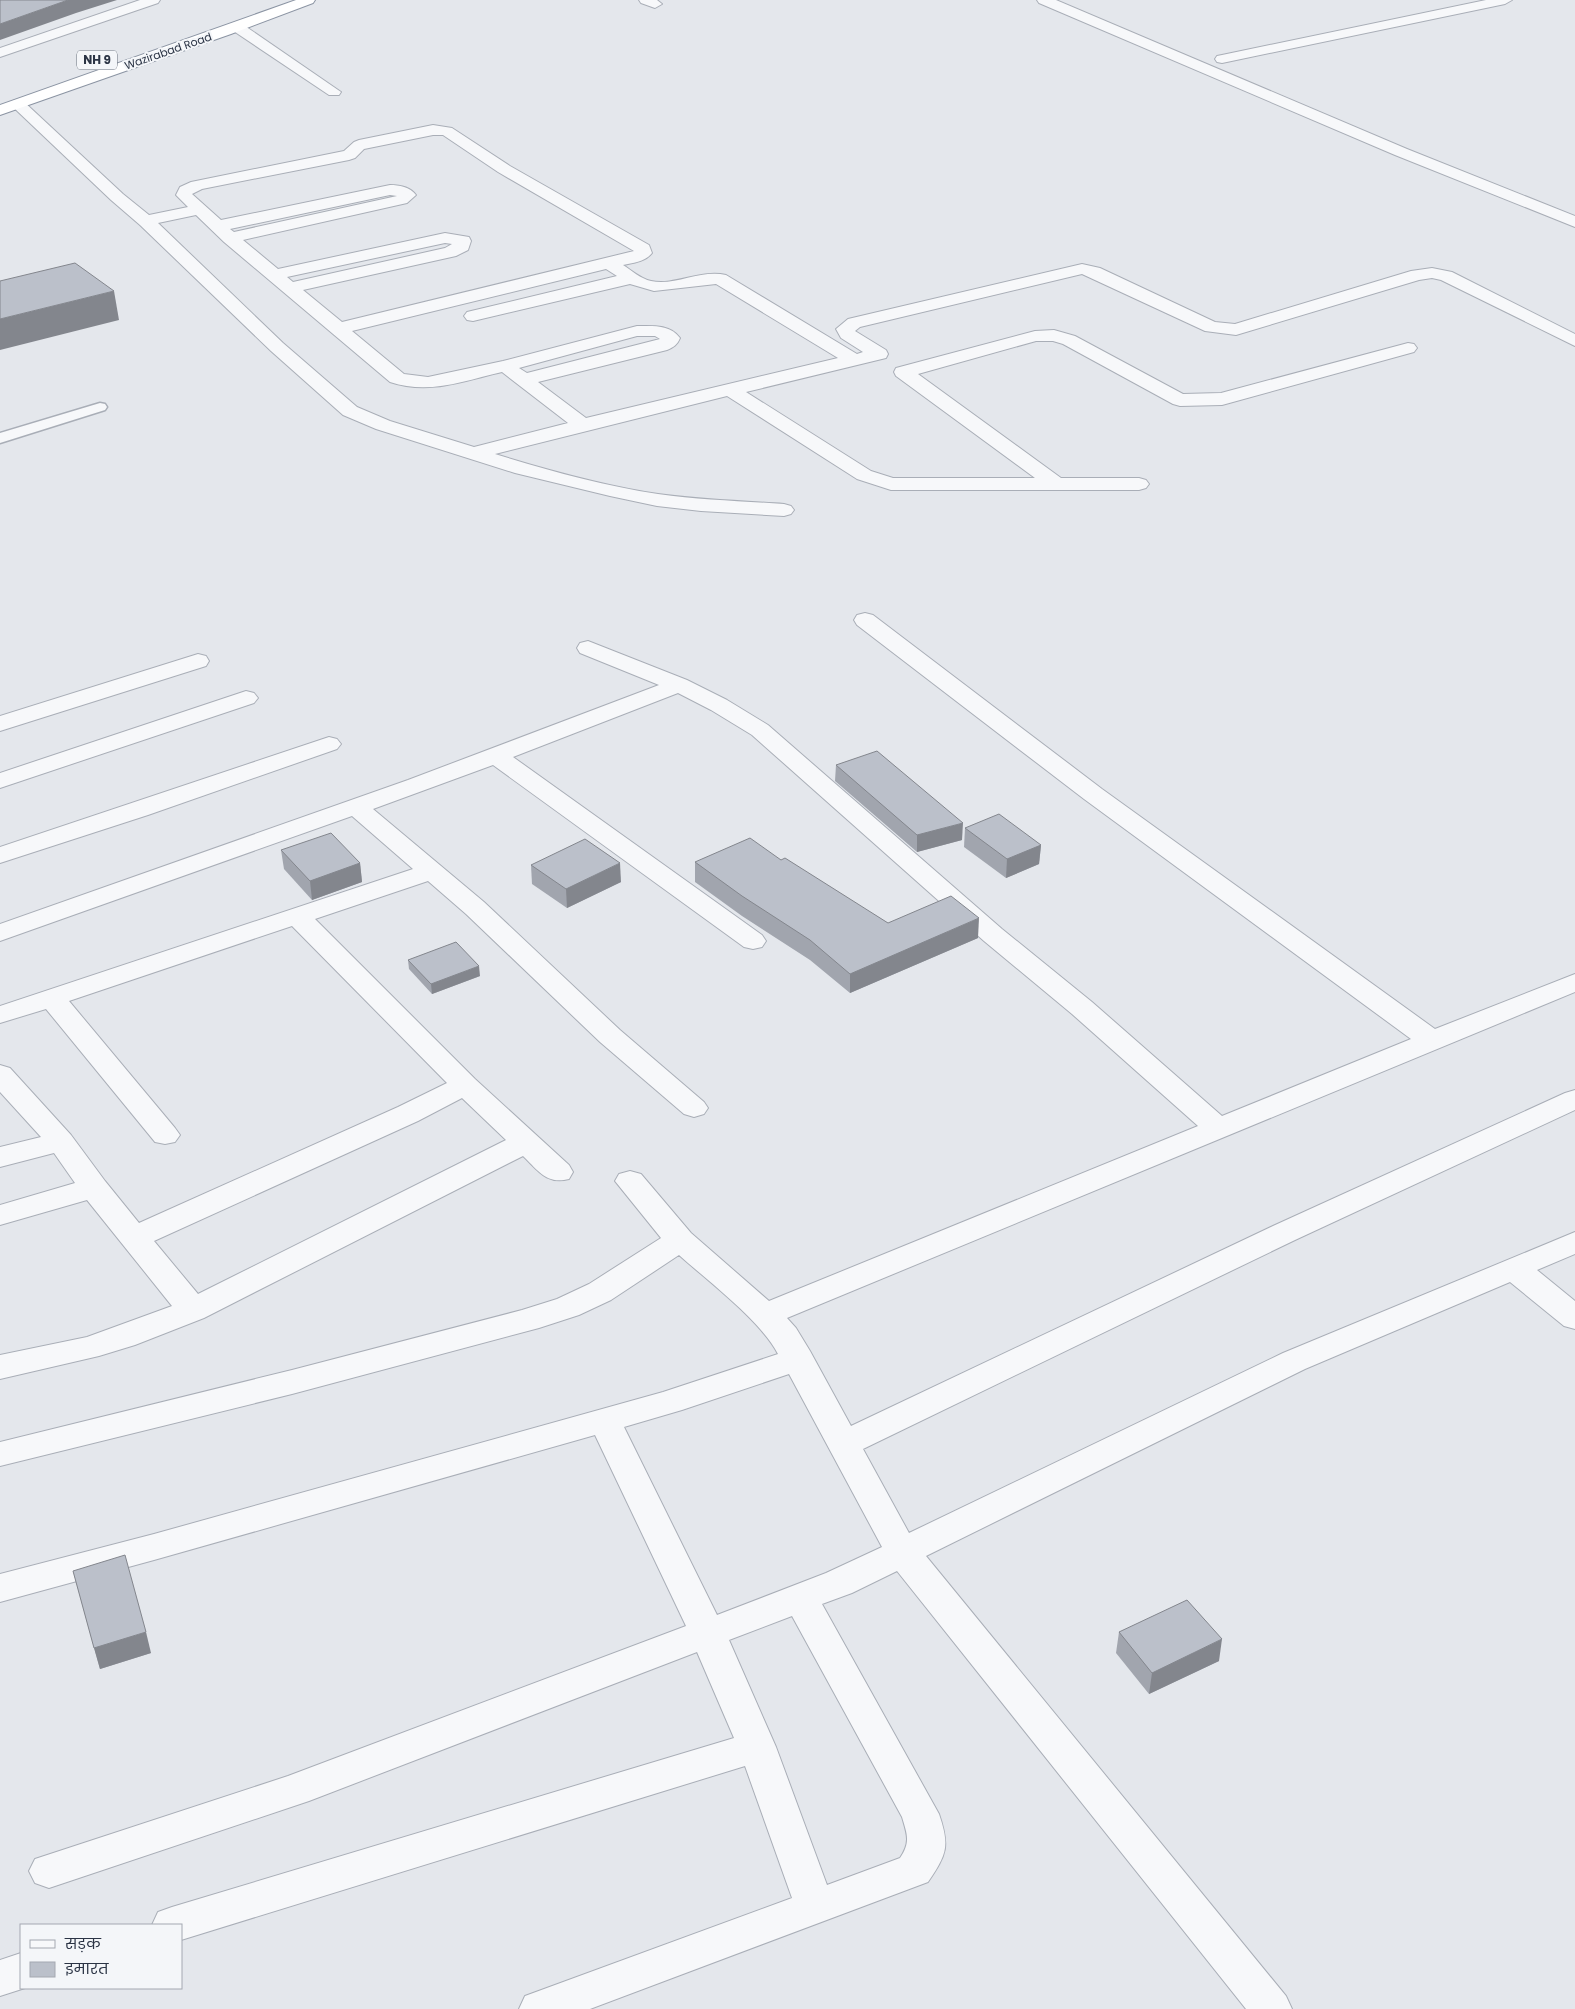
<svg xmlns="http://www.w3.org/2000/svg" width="1575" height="2009" viewBox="0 0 1575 2009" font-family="Poppins,'Noto Sans Devanagari',sans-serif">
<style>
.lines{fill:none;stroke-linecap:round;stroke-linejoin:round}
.service-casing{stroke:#a9aeb7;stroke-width:3}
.minor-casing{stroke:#a9aeb7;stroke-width:2}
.trunk-casing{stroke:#8b94a3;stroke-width:2}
.service{fill:#f7f8fa;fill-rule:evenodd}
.minor{fill:#f7f8fa;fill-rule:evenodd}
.trunk{fill:#fff;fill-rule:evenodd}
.wall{fill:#a1a5ae}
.shaded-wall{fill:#83868d}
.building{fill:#bbc0ca;stroke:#83868d}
.labels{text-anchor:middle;stroke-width:4;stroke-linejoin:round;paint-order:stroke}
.far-street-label{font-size:11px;fill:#2b3445;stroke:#f4f6f9}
.shield{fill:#f4f6f9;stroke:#676e7b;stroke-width:1}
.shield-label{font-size:12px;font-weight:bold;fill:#2b3445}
</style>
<rect width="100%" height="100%" fill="#e4e7ec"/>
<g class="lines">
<!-- service casing -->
<g class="service-casing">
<polygon id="service" points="100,403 105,404 107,407 105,410 0,443 0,433"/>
</g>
<!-- minor casing -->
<g class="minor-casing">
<g id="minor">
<polygon points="140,0 160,0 158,3 0,57 0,48"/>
<polygon points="639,0 657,0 662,4 655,8 641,3"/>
<polygon points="1037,0 1056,0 1407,149 1575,216 1575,227 1395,155 1039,3"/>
<polygon points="1486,0 1512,0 1505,4 1222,63 1217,62 1215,59 1217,56 1222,55"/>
<polygon points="237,23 242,24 341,92 339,95 329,95 232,30 230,27 232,24"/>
<path d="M18 100 23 101 123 194 149 215 188 207 176 195 180 187 191 182 344 151 354 142 359 140 433 125 452 128 510 166 649 245 652 253C645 262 633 263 623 265 631 270 641 279 651 281 676 286 701 269 726 275L857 354 863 352 841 338 836 329 848 319 1082 264 1100 268 1215 322 1235 324 1411 271 1432 268 1452 272 1575 334V346L1441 280 1432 278 1419 280 1236 335 1205 331 1082 274 860 327 855 331 886 350 888 354 886 358 746 392 871 471 893 478H1035L896 376 894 372 896 368 1035 331 1054 330 1075 336 1183 394 1221 393 1408 343 1414 344 1417 348 1414 352 1222 405 1180 406 1173 404 1063 344 1053 341H1036L918 374 1061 478H1139L1146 480 1149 484 1146 488 1139 490H891L857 479 727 396 495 454C547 470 604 486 658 494 700 500 742 501 784 504L791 506 794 510 791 514 784 516 701 511 657 506 610 496 515 473 376 429 343 415 271 351 140 225 111 200 13 107 11 104 13 101ZM433 135H443L498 172 634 251 342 322 303 290 456 256 468 250 471 241 469 237 445 233 278 269 243 240 407 203 416 195C410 187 399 185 390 185L221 220 192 194 202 189 349 160 355 158 364 149ZM390 195 397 196 234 232 230 229ZM196 215 224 242 390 382C429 395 463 381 502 372L568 423 474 447 390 421 357 407 283 343 158 223ZM445 243 452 244 445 248 293 282 287 277ZM606 269 617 276 467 312 464 316 467 320 473 321 630 284 654 291 716 284 838 358 586 418 538 382 667 350C674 347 677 345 680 338 670 324 652 326 637 326L503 361 428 377 404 374 352 331ZM637 336H655L660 339 527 373 519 368Z"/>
<path d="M865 613 873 615 1102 789 1435 1029 1575 974V992L787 1318 796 1328 810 1351 851 1426 1273 1226 1565 1093 1575 1090V1110L1295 1240 863 1449 909 1533 1283 1353 1575 1232V1254L1537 1270 1575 1301V1329L1564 1326 1510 1282 1305 1369 926 1556 1286 1996 1292 2009H1246L897 1571 852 1593 822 1604 939 1814C950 1846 947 1854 928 1882L590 2009H519L525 1996 792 1898 745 1766 181 1940V1925H152L158 1912 172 1907 734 1738 697 1652 309 1801 49 1888 35 1883 29 1871 35 1859 288 1776 686 1626 595 1435 154 1560 0 1602V1574L154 1534 663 1392 778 1354C761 1321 708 1281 679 1255L611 1300 579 1315 539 1328 292 1394 0 1466V1442L292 1370 522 1310 557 1299 589 1284 661 1238 615 1181 619 1174 630 1171 641 1174 691 1233 769 1301 1198 1126 1072 1014 984 941 752 735 711 710 678 693 513 757 762 935 766 941 762 947 753 949 744 947 493 765 373 809 484 902 620 1030 704 1102 708 1108 704 1114 694 1117 684 1114 600 1042 466 914 428 881 315 919 475 1079 569 1165 573 1172 569 1179C546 1185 538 1170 523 1156L204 1318 135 1345 99 1356 0 1379V1355L87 1337 172 1306 87 1200 0 1225V1205L75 1183 54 1153 0 1167V1147L41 1137 0 1092V1065L10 1068 71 1135 105 1181 139 1223 398 1107 447 1083 292 926 69 1001 175 1128 180 1135 175 1142 165 1144 155 1142 46 1009 0 1023V1006L413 869 352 816 0 941V924L408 780 659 685 580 653 577 648 580 643 588 641 687 680 727 700 768 725 1002 929 1092 1002 1222 1116 1411 1039 1084 799 857 625 854 620 857 615ZM462 1098 506 1140 198 1294 154 1241 418 1121ZM789 1374 882 1547 826 1573 717 1615 624 1427 682 1410ZM792 1616 902 1817C907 1834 911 1842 900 1858L827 1885 776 1747 729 1640Z"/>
<polygon points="198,654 206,656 209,661 206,666 0,731 0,716"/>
<polygon points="246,691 254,693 258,698 254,703 0,788 0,773"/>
<polygon points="329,737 337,739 341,744 337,749 148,815 0,863 0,847"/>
<polygon points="21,1953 21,1988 25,1988 0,1996 0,1960"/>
</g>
</g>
<!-- trunk casing -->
<g class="trunk-casing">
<polygon id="trunk" points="296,0 315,0 313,3 231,34 0,115 0,105"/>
</g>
<!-- service -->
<use href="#service" class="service"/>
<!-- minor -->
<use href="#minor" class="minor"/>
<!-- trunk -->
<use href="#trunk" class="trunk"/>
</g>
<!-- wall -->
<g class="wall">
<polygon points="836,765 962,840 917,852 835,781"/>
<polygon points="965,828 1041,845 1039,864 1006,878 964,847"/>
<polygon points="281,850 360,863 362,882 312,900 284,869"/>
<polygon points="781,860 888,923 978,938 850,993 810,960 742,916 695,882 695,862"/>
<polygon points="531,865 621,882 567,908 532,884"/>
<polygon points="408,960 480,976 432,994 409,969"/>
<polygon points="73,1571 151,1653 100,1669"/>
<polygon points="1119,1632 1219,1661 1149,1694 1116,1653"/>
</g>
<!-- shaded-wall -->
<g class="shaded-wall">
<polygon points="68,0 117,0 76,13 0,40 0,24"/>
<polygon points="114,291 119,320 0,350 0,319"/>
<polygon points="963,823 962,840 917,852 917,835"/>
<polygon points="1041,845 1039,864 1006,878 1007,859"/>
<polygon points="360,863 362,882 312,900 310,881"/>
<polygon points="620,863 621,882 567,908 566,889"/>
<polygon points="979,918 978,938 850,993 850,974"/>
<polygon points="479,966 480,976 432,994 431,984"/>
<polygon points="146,1632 151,1653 100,1669 94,1648"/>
<polygon points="1222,1639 1219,1661 1149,1694 1152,1673"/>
</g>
<!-- building -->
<g class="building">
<polygon points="0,0 68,0 0,24"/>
<polygon points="75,263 114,291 0,319 0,281"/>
<polygon points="877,751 963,823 917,835 836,765"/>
<polygon points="999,814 1041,845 1007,859 965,828"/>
<polygon points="331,833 360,863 310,881 281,850"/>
<polygon points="750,838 781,860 785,858 888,923 951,896 979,918 850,974 810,940 742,896 695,862"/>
<polygon points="585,839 620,863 566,889 531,865"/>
<polygon points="456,942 479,966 431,984 408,960"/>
<polygon points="125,1555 146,1632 94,1648 73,1571"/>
<polygon points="1187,1600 1222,1639 1152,1673 1119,1632"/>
</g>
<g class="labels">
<!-- far-street labels -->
<g class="far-street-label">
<text transform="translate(168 51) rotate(-19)" y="4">Wazirabad Road</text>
</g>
<!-- shield labels -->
<rect class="shield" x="77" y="50.5" width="40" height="19" rx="4"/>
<g class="shield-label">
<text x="97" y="64">NH 9</text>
</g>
</g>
<!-- legend -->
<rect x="20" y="1924" width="162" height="65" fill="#f4f6f9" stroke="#a4a8b1"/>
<rect x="30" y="1940" width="25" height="8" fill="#f7f8fa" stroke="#a4a8b1"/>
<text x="65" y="1949" font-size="15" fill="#2b3445">सड़क</text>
<rect x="30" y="1962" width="25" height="15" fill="#bbc0ca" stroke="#a4a8b1"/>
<text x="65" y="1974" font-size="15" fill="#2b3445">इमारत</text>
</svg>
